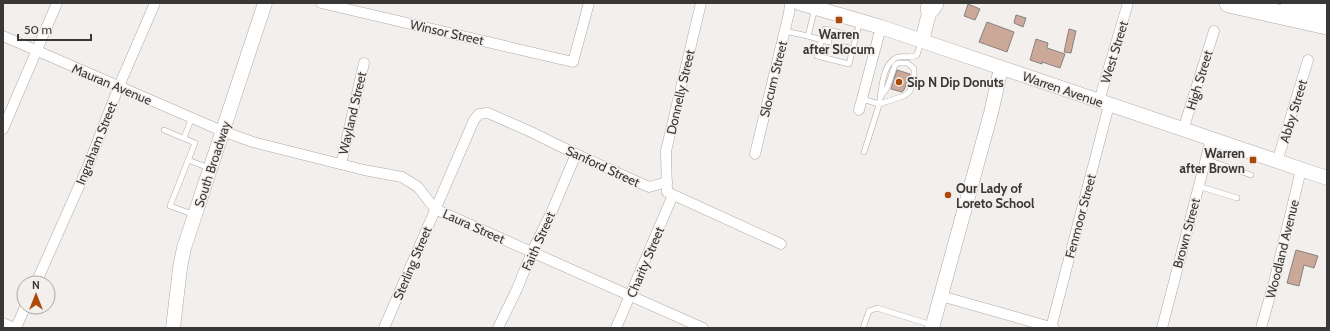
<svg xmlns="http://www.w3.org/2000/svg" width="1330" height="331" viewBox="0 0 1330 331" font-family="Cabin,sans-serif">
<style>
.building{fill:#cca898;stroke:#868381}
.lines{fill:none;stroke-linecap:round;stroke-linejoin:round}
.lane-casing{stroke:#aca9a7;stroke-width:6}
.street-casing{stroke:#aca9a7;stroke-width:11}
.secondary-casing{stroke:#aca9a7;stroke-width:15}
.highway-casing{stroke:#aca9a7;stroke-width:20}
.lane{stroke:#fff;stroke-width:5}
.street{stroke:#fff;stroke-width:10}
.secondary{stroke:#fff;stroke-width:14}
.highway{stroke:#fff;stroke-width:19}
.poi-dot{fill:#ab4a06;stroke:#f3efed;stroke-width:1.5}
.labels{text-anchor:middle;stroke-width:3;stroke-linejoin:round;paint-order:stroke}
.street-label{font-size:13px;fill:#3a3837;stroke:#f3efed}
.poi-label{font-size:13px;font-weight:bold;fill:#3a3837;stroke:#f3efed;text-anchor:start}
</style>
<rect width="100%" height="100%" fill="#f3efed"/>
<!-- building -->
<g class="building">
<polygon points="968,4 980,9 975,20 964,16"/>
<polygon points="1016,15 1026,18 1023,27 1014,23"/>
<polygon points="987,22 1014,32 1007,52 979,42"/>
<polygon points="1069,29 1076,31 1071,53 1064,52"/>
<polygon points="1036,39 1048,43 1047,48 1065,54 1060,68 1042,62 1042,64 1030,60"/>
<polygon points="897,70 910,74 904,90 902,92 891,89"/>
<polygon points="1296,250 1318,256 1314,268 1304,265 1299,286 1287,283"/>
</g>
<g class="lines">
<!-- lane casing -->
<g class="lane-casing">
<g id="lane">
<polyline points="784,31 808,36 815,8"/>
<polyline points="808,36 829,42"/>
<polyline points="856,37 825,29 817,56 849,64 860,21"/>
<polyline points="841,46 853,49"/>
<polyline points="862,99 879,104 904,96 910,91 914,76 914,69 911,66 907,63 898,63 895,65 887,88 881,96"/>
<polyline points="164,130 195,143 170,206 195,215"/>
<polyline points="184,138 192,117"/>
<path d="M864 152C869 137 874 121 879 105 882 91 881 69 894 59 901 54 910 59 917 55L921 42"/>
<polyline points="1205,159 1251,175"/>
<polyline points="188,160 209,168"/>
<polyline points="1198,186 1237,198"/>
<polyline points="863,328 869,311 877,308 932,325"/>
</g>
</g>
<!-- street casing -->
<g class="street-casing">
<g id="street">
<polyline points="321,3 573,62 589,3"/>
<polyline points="701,3 666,151 667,192 781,244"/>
<polyline points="3,36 222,131 253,142 364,170 402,177 418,187 435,209 703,328"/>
<polyline points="1099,101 1128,3"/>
<polyline points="859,110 881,27"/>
<polyline points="3,129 57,3"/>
<polyline points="1183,130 1214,31"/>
<polyline points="755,154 789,13 790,3"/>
<polyline points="1277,162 1308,60"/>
<polyline points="341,164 364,63"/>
<polyline points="36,283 88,166 119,86 155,3"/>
<polyline points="941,296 1054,328"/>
<polyline points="3,323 14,328"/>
<polyline points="16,328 25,307"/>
<polyline points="384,328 474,120 479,114 488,113 529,131 576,154 649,187 667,182"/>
<polyline points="498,328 517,289 532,252 552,211 576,154"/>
<polyline points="616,328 673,195"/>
<polyline points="1051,328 1109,105"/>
<polyline points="1162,328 1211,139"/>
<polyline points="1261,328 1274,282 1301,170"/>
</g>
</g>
<!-- secondary casing -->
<g class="secondary-casing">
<g id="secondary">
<polyline points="799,3 881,27 1327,178"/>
<polyline points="922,41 930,9"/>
<polyline points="173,328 180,268 184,248 265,3"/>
<polyline points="932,328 991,113 1001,68"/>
</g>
</g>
<!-- highway casing -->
<g class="highway-casing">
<g id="highway">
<polyline points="1229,3 1327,25"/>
<polyline points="1290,3 1324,12"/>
<polyline points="930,9 934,3"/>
</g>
</g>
<!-- lane -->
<use href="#lane" class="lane"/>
<!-- street -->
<use href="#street" class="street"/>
<!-- secondary -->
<use href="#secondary" class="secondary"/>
<!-- highway -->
<use href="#highway" class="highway"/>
</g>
<!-- markers -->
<g class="poi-dot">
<rect x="835" y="16" width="8" height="8" rx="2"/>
<circle cx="899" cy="82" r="4"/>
<rect x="1249" y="156" width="8" height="8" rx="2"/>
<circle cx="948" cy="195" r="4"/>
</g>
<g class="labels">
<!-- street labels -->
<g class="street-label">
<text transform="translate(447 32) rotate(13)" y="5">Winsor Street</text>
<text transform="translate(1114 52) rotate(-73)" y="5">West Street</text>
<text transform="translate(773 79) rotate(-76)" y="5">Slocum Street</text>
<text transform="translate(1199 80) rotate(-73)" y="5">High Street</text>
<text transform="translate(112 84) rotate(23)" y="5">Mauran Avenue</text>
<text transform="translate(1063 89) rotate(19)" y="5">Warren Avenue</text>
<text transform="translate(680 92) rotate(-77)" y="5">Donnelly Street</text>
<text transform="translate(1293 111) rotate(-73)" y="5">Abby Street</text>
<text transform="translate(352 113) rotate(-77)" y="5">Wayland Street</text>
<text transform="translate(96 143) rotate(-68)" y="5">Ingraham Street</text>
<text transform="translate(212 164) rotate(-72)" y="5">South Broadway</text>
<text transform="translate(603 166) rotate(25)" y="5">Sanford Street</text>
<text transform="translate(1080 216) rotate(-75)" y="5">Fenmoor Street</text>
<text transform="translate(474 226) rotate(24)" y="5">Laura Street</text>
<text transform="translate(1186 233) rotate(-75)" y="5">Brown Street</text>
<text transform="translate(538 241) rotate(-66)" y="5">Faith Street</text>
<text transform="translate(1282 249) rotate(-76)" y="5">Woodland Avenue</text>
<text transform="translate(645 262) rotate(-67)" y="5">Charity Street</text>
<text transform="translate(412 263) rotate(-67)" y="5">Sterling Street</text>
</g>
<!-- poi labels -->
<g class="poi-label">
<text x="839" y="39" text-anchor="middle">Warren<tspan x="839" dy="15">after Slocum</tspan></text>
<text x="907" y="87">Sip N Dip Donuts</text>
<text x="1245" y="158" text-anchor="end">Warren<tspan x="1245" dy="15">after Brown</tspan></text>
<text x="956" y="193">Our Lady of<tspan x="956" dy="15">Loreto School</tspan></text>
</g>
</g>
<!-- border -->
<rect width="1330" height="331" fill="none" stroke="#3a3837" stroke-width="8"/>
<!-- north arrow -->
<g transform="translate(36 295)"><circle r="19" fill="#f3efed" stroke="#a9a6a4"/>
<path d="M0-3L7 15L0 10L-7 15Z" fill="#ab4a06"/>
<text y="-6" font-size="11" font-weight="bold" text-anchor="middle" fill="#3a3837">N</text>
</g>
<!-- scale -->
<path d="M18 34v6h73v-6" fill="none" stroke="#3a3837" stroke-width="2"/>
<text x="24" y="34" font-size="12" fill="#3a3837" stroke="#f3efed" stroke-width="3" paint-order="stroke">50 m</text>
</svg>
